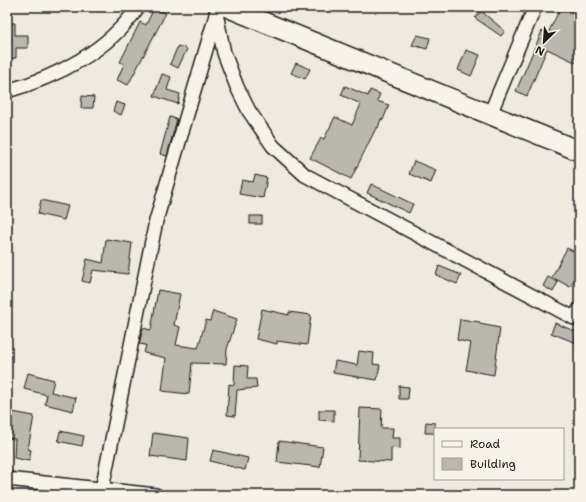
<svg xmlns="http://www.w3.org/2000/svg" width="586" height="502" viewBox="0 0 586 502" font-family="'Shantell Sans',sans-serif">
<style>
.building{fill:#bab7af;stroke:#1c1c1c}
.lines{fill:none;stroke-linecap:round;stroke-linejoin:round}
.street-casing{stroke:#1c1c1c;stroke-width:16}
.secondary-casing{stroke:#1c1c1c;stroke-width:22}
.street{stroke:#f7f3e8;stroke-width:13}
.secondary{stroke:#f7f3e8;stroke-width:19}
</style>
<rect width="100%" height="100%" fill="#eeeae0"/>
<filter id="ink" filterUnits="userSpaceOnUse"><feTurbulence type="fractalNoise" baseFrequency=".025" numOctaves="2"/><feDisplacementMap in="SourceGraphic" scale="8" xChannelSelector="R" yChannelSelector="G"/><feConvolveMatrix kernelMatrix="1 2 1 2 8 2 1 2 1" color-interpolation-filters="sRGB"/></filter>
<g filter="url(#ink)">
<!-- building -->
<g class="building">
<polygon points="561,7 579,7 579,22 574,33 579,35 579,64 547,49 527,96 516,91 542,31 548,33"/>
<polygon points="154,8 166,13 128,85 117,80 124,64 120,62 140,22 146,25"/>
<polygon points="481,11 505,31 501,36 475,18"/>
<polygon points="7,23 15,23 15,35 28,35 28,48 16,48 16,58 7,59"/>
<polygon points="417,35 430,38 427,49 412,45"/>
<polygon points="178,46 187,49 178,68 170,64"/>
<polygon points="466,50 480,55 471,76 458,70"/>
<polygon points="296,63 310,69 305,79 291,73"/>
<polygon points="162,74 171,77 167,90 180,94 178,104 154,96"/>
<polygon points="345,86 368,96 370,90 380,94 377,101 389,105 383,120 381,119 378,128 376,128 351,179 310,158 321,138 324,139 335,117 352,125 361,104 341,95"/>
<polygon points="82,96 94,97 93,108 81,108"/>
<polygon points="116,102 125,105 121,115 113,111"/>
<polygon points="170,117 177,119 167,156 160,154"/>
<polygon points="414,161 436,170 431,183 409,174"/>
<polygon points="255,175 267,178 263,198 239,194 242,180 253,182"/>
<polygon points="371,184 413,204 409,213 367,193"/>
<polygon points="41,200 68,206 64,220 38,214"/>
<rect x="250" y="216" width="12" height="8"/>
<polygon points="106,239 132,243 128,274 93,270 90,283 82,281 87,259 103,263"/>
<polygon points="567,248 579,254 579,280 576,278 570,287 552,277"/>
<polygon points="439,266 461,275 457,284 436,275"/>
<polygon points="548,277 558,282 553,292 543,286"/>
<polygon points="158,290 180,294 174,325 180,327 176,345 198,348 206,320 210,321 213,311 237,319 227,349 226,364 192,363 189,394 162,391 166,358 144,353 146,345 139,344 143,328 151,330"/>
<polygon points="262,309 289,315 289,312 311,315 307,345 277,341 277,344 256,339"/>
<polygon points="460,319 480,322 480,324 500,328 494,375 466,370 471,343 457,340"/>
<polygon points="555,323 579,333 579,344 551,333"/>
<polygon points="359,351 374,353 373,364 380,365 377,380 333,373 335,361 357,365"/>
<polygon points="235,365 248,366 247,379 256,379 257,388 237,390 235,416 227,415 229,384 234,385"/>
<polygon points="28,373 54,380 51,392 76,398 73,411 45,404 47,395 24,389"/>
<polygon points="399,386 409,387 408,399 399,399"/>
<polygon points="360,408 382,409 381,428 393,428 392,438 400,438 400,449 391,448 391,462 358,460"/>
<polygon points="319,410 334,410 334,421 319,420"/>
<polygon points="7,411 34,416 28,449 31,450 29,461 14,458 15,439 7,438"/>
<polygon points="426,422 435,423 435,433 425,433"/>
<polygon points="60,431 84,436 82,446 58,441"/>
<polygon points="153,433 189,438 187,461 150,456"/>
<polygon points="279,441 323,447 320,467 277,462"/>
<polygon points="213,450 248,458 245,470 210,461"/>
</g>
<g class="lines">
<!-- street casing -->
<g class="street-casing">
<g id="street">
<polyline points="216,13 224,53 237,87 249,111 273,146 305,175 574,318 579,310"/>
<path d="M7 91C57 77 108 51 138 7"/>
<polyline points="490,114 535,7"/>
<polyline points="7,479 156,495"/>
<polyline points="102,489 156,221 216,15"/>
</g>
</g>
<!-- secondary casing -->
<g class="secondary-casing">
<polyline id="secondary" points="227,7 579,151"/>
</g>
<!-- street -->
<use href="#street" class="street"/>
<!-- secondary -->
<use href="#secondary" class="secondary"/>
</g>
</g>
<!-- margin -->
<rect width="586" height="502" fill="none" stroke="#f7f3e8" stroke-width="24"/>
<rect x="12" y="12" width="562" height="478" fill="none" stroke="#1c1c1c" stroke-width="1.5" filter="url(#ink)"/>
<!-- legend -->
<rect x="434" y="428" width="130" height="52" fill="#f7f3e8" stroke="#9f9d96"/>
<rect x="442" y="441" width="20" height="6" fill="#f7f3e8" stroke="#9f9d96"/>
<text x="470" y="448" font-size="12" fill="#1c1c1c">Road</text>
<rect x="442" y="458" width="20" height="12" fill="#bab7af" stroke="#9f9d96"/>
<text x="470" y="468" font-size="12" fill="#1c1c1c">Building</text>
<!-- north arrow -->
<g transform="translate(544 42) rotate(205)" stroke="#f7f3e8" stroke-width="3" paint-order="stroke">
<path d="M0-3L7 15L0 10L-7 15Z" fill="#1c1c1c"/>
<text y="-6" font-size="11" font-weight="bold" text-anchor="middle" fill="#1c1c1c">N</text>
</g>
</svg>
